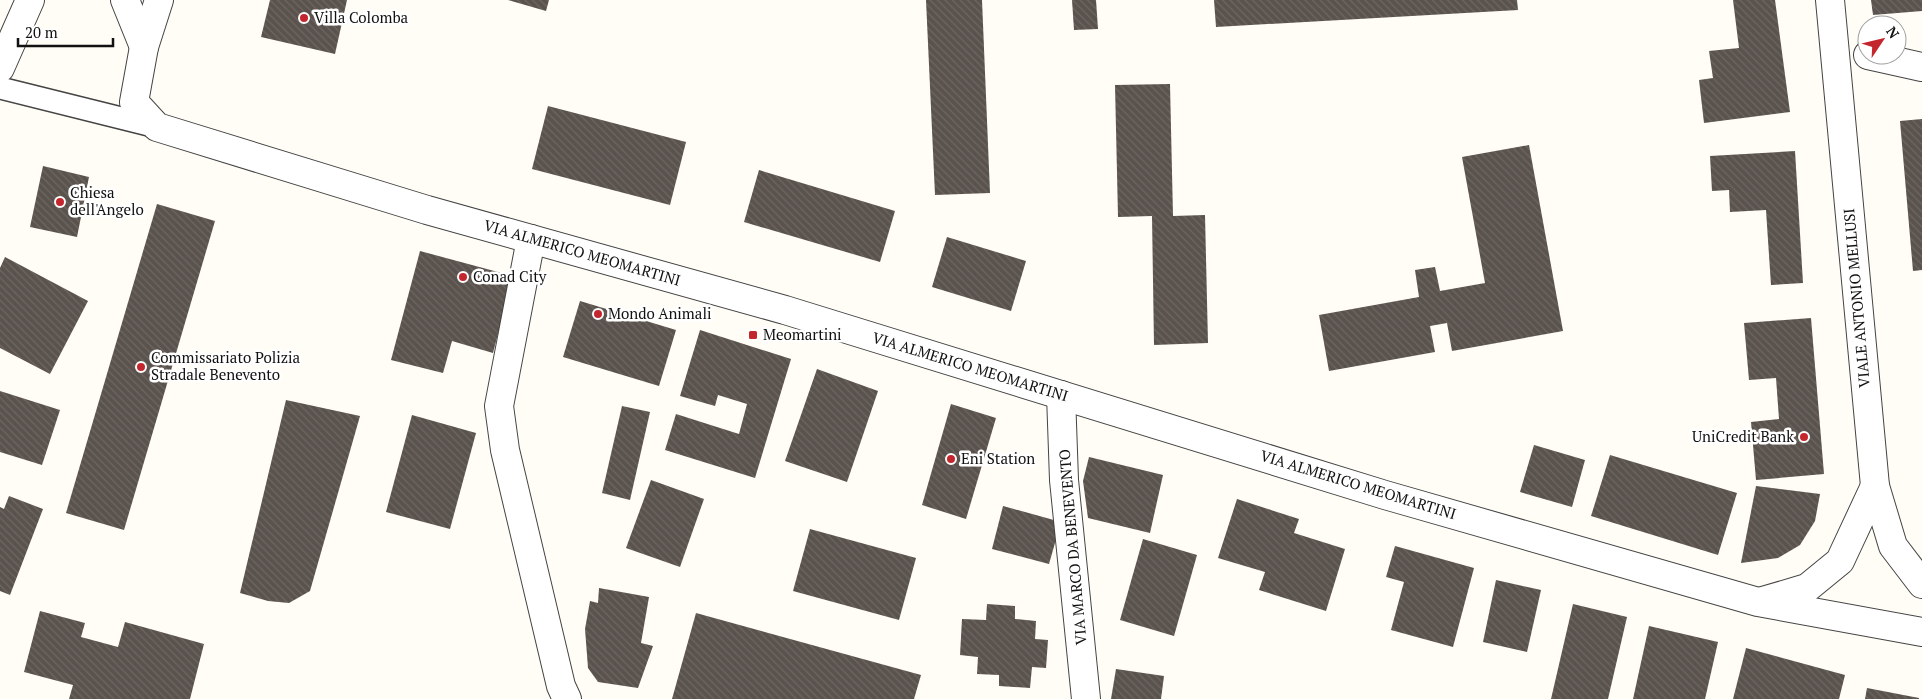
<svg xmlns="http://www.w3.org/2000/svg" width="1922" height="699" viewBox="0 0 1922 699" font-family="'PT Serif',serif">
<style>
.building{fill:url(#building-back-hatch)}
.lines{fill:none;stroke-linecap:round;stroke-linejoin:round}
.pedestrian-casing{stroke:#444;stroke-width:24}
.minor-casing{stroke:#444;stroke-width:30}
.tertiary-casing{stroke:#444;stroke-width:30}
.pedestrian{stroke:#fff;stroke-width:21}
.minor{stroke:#fff;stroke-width:28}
.tertiary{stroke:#fff;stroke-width:28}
.poi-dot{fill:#c4262e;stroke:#fff;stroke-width:2}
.labels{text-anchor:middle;stroke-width:5;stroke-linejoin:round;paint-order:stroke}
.poi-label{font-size:15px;fill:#111;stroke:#fff;text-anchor:start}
.street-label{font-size:15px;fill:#111;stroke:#fff}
</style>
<defs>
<pattern id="building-back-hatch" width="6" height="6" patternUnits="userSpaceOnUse" patternTransform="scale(1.25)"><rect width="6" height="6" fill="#5a524d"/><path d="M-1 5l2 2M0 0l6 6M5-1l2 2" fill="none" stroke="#6d6662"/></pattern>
</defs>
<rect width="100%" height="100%" fill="#fffdf5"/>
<!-- building -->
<g class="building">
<polygon points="270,0 347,0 335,54 261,37"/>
<polygon points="508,0 549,0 546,11"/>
<polygon points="926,0 982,0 990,193 935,195"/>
<polygon points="1072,0 1096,0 1098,29 1074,30"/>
<polygon points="1214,0 1517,0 1518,10 1216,27"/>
<polygon points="1733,0 1775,0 1790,112 1704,123 1699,80 1713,78 1709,51 1739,48"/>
<polygon points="1871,0 1922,0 1922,11 1873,15"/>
<polygon points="1170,84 1173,216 1205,215 1208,343 1154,345 1152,216 1118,217 1115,85"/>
<polygon points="548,106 686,142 670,205 532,169"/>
<polygon points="1922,119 1922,270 1913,271 1900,121"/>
<polygon points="1529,145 1563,331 1452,351 1447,323 1430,326 1435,352 1329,371 1319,315 1419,297 1415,270 1435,267 1440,291 1485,283 1462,157"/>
<polygon points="1795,151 1803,283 1771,285 1766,210 1730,212 1729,190 1712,191 1710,156"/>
<polygon points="43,166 89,177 77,237 30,227"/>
<polygon points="759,170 895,211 880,262 744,222"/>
<polygon points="157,204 215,221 124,530 66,513"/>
<polygon points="947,237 1026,261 1011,311 932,287"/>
<polygon points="420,251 513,276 493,353 452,341 443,373 391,360"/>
<polygon points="5,257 88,301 50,374 0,348 0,268"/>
<polygon points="580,301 676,330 659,386 563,357"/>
<polygon points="1811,318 1824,474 1756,480 1751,422 1779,419 1776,378 1749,380 1744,323"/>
<polygon points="700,330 791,359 755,478 665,450 676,414 739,434 747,404 718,395 715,406 680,396"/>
<polygon points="817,369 878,391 847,482 785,461"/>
<polygon points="0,391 60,410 42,465 0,452"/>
<polygon points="286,400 360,416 310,591 289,603 268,601 240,593"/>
<polygon points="951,404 996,418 966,519 922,505"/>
<polygon points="622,406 650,412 630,500 602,493"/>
<polygon points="412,415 476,433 450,529 386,512"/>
<polygon points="1534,445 1585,460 1572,507 1520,492"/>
<polygon points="1610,455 1737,493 1718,555 1591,516"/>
<polygon points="1089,457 1163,475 1150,533 1088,518 1083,481"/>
<polygon points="651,480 704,499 680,567 626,548"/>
<polygon points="1756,486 1820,494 1815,521 1800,545 1778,558 1741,563"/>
<polygon points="9,496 43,509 10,595 0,591 0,507 4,509"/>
<polygon points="1237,499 1299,519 1294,533 1345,549 1326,611 1259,590 1265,572 1218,558"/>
<polygon points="1003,506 1061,522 1049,564 992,549"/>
<polygon points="810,529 916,558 899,620 793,591"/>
<polygon points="1143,539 1197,555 1174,636 1120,620"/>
<polygon points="1395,546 1474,568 1453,647 1391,630 1404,582 1386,577"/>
<polygon points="1496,580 1541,590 1527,652 1483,642"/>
<polygon points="599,588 649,597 641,643 653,646 638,688 598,682 588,668 585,629 590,601 598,603"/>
<polygon points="987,604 1015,606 1015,619 1036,621 1035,639 1048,640 1046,668 1032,667 1030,688 999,686 999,675 977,674 978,657 960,655 962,619 986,620"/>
<polygon points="1573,604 1627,617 1608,699 1551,699"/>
<polygon points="40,611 85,623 81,637 118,647 125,622 204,644 190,699 69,699 73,685 24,672"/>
<polygon points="696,613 921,675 914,699 672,699"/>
<polygon points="1649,626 1718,642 1705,699 1633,699"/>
<polygon points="1746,648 1845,675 1839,699 1733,699"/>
<polygon points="1116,669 1164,676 1161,699 1111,699"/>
<polygon points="1867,688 1919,698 1919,699 1865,699"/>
</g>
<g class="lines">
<!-- pedestrian casing -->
<g class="pedestrian-casing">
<polyline id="pedestrian" points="0,88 157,127"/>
</g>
<!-- minor casing -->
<g class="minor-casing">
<g id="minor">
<polyline points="125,0 144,47"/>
<polyline points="159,0 144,47 134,102 157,127 427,210 785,310 1385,495 1758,602 1922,632"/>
<polyline points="1830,0 1875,486 1893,546 1922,584"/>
<polyline points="1868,55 1922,67"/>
<polyline points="531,239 499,406 505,450 561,686 567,699"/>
<polyline points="1061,395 1064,480 1086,699"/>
<polyline points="1763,601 1807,588 1840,561 1875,486"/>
</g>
</g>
<!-- tertiary casing -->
<g class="tertiary-casing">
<polyline id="tertiary" points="0,68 30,0"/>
</g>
<!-- pedestrian -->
<use href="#pedestrian" class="pedestrian"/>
<!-- minor -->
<use href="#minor" class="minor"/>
<!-- tertiary -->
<use href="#tertiary" class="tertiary"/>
</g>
<!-- markers -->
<g class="poi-dot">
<circle cx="304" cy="18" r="5"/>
<circle cx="60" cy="202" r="5"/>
<circle cx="463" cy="277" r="5"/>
<circle cx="598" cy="314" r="5"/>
<rect x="748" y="330" width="10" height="10" rx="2.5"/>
<circle cx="141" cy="367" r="5"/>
<circle cx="1804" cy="437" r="5"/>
<circle cx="951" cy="459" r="5"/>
</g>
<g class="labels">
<!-- poi labels -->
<g class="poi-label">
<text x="314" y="23">Villa Colomba</text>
<text x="70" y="198">Chiesa<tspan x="70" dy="17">dell'Angelo</tspan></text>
<text x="473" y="282">Conad City</text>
<text x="608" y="319">Mondo Animali</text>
<text x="763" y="340">Meomartini</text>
<text x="151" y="363">Commissariato Polizia<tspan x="151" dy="17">Stradale Benevento</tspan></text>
<text x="1794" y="442" text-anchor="end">UniCredit Bank</text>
<text x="961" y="464">Eni Station</text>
</g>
<!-- street labels -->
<g class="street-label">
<text transform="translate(582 253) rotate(16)" y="5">VIA ALMERICO MEOMARTINI</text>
<text transform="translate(1857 298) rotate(-95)" y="5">VIALE ANTONIO MELLUSI</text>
<text transform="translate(970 367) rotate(17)" y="5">VIA ALMERICO MEOMARTINI</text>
<text transform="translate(1358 485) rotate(17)" y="5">VIA ALMERICO MEOMARTINI</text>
<text transform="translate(1073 547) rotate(-95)" y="5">VIA MARCO DA BENEVENTO</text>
</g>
</g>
<!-- north arrow -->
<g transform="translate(1882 40) rotate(55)"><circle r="24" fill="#ffffff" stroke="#a0a0a0"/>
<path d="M0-4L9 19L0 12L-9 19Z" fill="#c4262e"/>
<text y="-8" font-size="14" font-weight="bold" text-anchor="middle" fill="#111111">N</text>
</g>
<!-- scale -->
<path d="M18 38v8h95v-8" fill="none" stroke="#111111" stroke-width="2.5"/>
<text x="25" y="38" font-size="15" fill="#111111" stroke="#ffffff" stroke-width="4" paint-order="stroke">20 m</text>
</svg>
